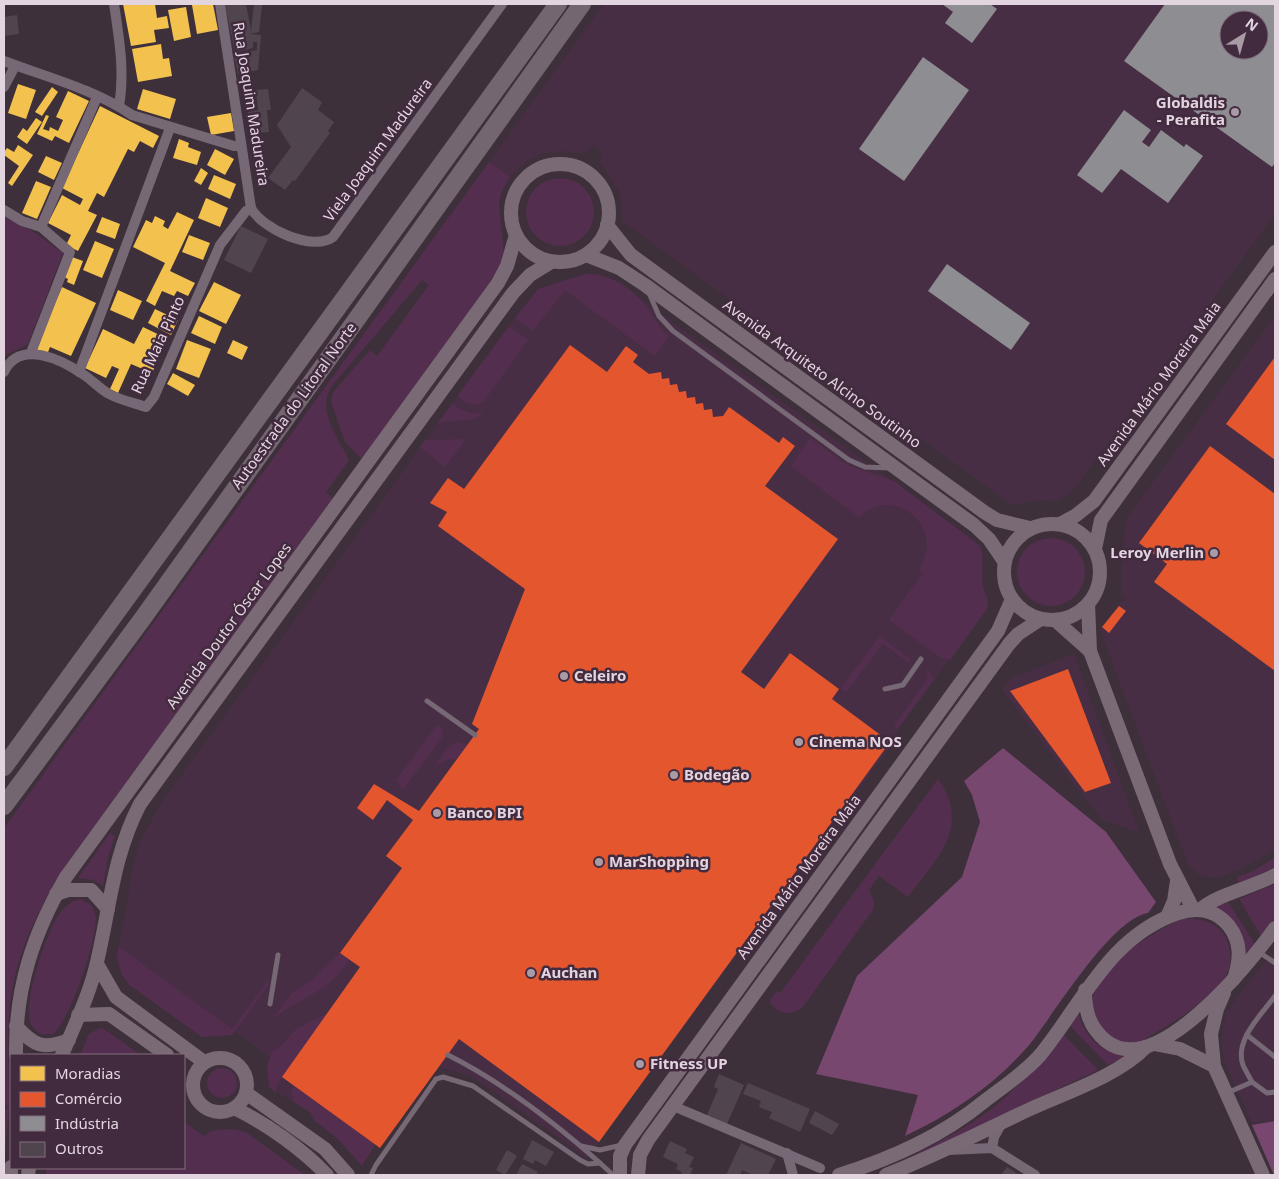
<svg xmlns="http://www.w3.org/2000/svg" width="1279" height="1179" viewBox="0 0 1279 1179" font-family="'Noto Sans',sans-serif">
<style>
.built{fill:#482e44;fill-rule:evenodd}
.green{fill:#532e4e}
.forest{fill:#774770}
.homes{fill:#f2c14e}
.shops{fill:#e4572e}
.industry{fill:#8d8d92;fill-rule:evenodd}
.building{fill:#50454e}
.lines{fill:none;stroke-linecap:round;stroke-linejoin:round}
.lane{stroke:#766874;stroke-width:5}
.street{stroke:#766874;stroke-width:10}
.secondary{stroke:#796a76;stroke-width:14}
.highway{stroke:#736670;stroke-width:18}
.poi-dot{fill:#a99ba6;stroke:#422b3e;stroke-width:2}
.labels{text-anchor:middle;stroke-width:5;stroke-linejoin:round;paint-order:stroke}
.poi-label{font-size:15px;font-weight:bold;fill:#e3d5e0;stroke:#422b3e;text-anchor:start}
.street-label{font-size:15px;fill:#e3d5e0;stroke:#422b3e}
</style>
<rect width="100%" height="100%" fill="#3d303a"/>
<!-- built -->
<g class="built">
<path d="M604 4H1275V214L1072 492 1057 501 1040 500 1012 505 622 221V205L619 191 600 162 602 151 593 145 588 151 582 153 559 151 541 154 526 161 510 177 489 162ZM1229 20H1259V50H1229Z"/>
<polygon points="585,274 599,274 613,279 975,541 983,553 983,586 989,604 987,609 898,729 893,743 587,1158 473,1077 439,1067 380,1148 375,1145 362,1166 336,1137 315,1121 311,1113 269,1087 267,1066 270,1057 236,1032 232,1035 202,1037 128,984 122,975 116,958 126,911 131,873 140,841 162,802 515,318 538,289"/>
<polygon points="1275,316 1275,850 1238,870 1220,877 1208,877 1196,873 1188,864 1100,630 1118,605 1125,599 1121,594 1121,569 1126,519"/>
<polygon points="1074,654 1139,832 1102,820 1002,690 1011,678"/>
<polygon points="1271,953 1275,956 1275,1120 1252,1123 1225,1063 1221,1043 1223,1025 1228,1010"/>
</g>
<!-- green -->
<g class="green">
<path d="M489 162 510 177 502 191 499 204 504 255 496 274 362 459 345 442 331 402 333 392 370 350 377 356 429 285 422 280 332 386C315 410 339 438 349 460L326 492 333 498 69 861C43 900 22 940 13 986 5 1024 9 1062 9 1100 9 1118 6 1136 5 1154L4 1112 8 1107 4 1103V828Z"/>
<circle cx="560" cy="212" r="34"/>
<polygon points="4,217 34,232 63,253 28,344 4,356"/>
<path d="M585 274C606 274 625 283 640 299 651 310 656 326 669 336L655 356 565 290 533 331 515 318 538 289Z"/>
<polygon points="509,326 528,340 484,401 478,405 466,403 458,395"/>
<path d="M452 403C463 412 471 415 484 412 472 425 452 417 436 425Z"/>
<path d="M810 438 847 465 894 481 980 546C985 559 980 572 983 586 985 595 990 600 987 609L950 660 941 658 889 620 923 573 919 569C947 528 894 483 859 517L791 466Z"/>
<polygon points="466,439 445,467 420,447 425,440"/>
<circle cx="1051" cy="572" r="34"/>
<polygon points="880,636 911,660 908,662 883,644 846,692 841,688"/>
<polygon points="928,671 934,679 898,729 894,726 929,677 926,673"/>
<polygon points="437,725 442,729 443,736 403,790 396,780"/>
<polygon points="457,742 468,745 457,759 446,760 435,766 450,745"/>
<path d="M938 779C972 827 937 858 908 897L879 876 869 890 875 903 873 910 802 1008C789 1017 778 1013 769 1002L777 991 780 993Z"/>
<polygon points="110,833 115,836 108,858 103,886 93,880 78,878"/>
<polygon points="1275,857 1275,867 1239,884 1237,877 1254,871"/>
<polygon points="1275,884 1275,917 1261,936 1239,899"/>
<path d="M81 899 91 905C94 910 96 913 96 919 96 942 70 1021 53 1034H40C36 1030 32 1027 30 1022 23 1000 48 924 64 908 69 903 74 900 81 899Z"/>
<polygon points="1228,902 1255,944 1245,959 1211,908"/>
<path d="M1184 918C1201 919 1218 922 1226 938 1231 949 1233 964 1226 975 1213 997 1175 1022 1153 1034 1145 1039 1138 1044 1128 1043 1101 1041 1084 1012 1096 987 1110 959 1156 930 1184 918Z"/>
<path d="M119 947 232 1029 269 979 268 986 232 1035 202 1037 128 984C119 971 116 961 119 947Z"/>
<path d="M340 953 349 959C343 968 338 977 329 983 312 997 290 1004 273 1019L291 994 312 980Z"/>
<path d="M1078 1011C1084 1037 1099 1050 1125 1057L1108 1065 1069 1025Z"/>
<polygon points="329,1012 277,1084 276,1093 269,1087 267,1066 272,1051 279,1048 296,1029"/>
<polygon points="100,1028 104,1029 141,1055 80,1055 89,1034"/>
<path d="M1063 1034 1098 1070 911 1159 910 1157C939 1142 968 1127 994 1107 1020 1086 1041 1060 1063 1034Z"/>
<circle cx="222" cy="1083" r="15"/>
<polygon points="294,1085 375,1145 362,1166 336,1137 315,1121 311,1113 294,1102 291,1094"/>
<path d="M184 1122 204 1136C211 1127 237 1128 247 1133L305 1175H46V1168H184Z"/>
</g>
<!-- forest -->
<g class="forest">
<path d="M1003 748 1106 832 1156 902 1148 913C1111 919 1054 1014 1030 1044 996 1084 952 1114 905 1136L918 1095 816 1074 857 976 962 877 980 822 972 795 964 781Z"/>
<polygon points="1275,1121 1275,1175 1274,1175 1252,1125"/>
</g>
<!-- homes -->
<g class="homes">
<polygon points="123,4 155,4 157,18 167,16 169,28 154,30 156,42 131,46"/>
<polygon points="213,4 218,30 197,34 192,5"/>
<polygon points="186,7 191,37 174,41 168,10"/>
<polygon points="161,44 163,59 169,58 172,76 138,82 132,49"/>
<polygon points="18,84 36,90 26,119 8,113"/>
<polygon points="52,87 58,92 42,116 35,112"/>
<polygon points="143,89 176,99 170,119 137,109"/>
<polygon points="68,91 89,101 69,143 55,136 52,141 37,134 46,115 49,116 43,129 49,131 50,127 58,131 63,120 56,117"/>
<polygon points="100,106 159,136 153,148 140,141 134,152 128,149 104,197 97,193 88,211 97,215 78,251 66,245 71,235 48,223 62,195 80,205 83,199 62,188"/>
<polygon points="231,113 234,131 211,135 207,117"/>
<polygon points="36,118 42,122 27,144 17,137 23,128 27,131"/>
<polygon points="179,139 189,143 188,147 201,152 197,165 173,158"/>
<polygon points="18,145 33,155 12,186 8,183 19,166 4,155 4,152 7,148 14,152"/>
<polygon points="215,149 234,159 225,175 207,165"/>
<polygon points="46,156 62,163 54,180 38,172"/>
<polygon points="201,168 208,173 201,185 194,181"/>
<polygon points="214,175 236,184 230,199 208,189"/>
<polygon points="36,181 51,187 37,219 22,213"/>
<polygon points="206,198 228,208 220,227 198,218"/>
<polygon points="177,212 194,220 170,271 195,283 188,296 177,291 174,296 162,291 155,306 146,301 165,263 133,247 146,220 152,223 155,216 165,221 163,226 168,229"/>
<polygon points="102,217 120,224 115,239 96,232"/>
<polygon points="189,235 210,243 203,260 182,252"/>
<polygon points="95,241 114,249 102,278 83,270"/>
<polygon points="72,257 83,261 74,285 67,282 68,279 64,277"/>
<polygon points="214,282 241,295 226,324 199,311"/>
<polygon points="62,287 96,303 71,356 50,347 47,355 35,350"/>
<polygon points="118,290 142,301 133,320 110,310"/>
<polygon points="155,309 178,320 171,335 148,323"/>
<polygon points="199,316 222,327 215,344 191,333"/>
<polygon points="143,327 168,339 152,373 131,364 118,393 110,389 119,369 112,366 106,378 85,368 103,329 134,344"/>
<polygon points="187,340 211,349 199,378 176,369"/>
<polygon points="233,340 248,347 242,360 227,353"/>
<polygon points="173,373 195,385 188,396 167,384"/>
</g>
<!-- shops -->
<g class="shops">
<polygon points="570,345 607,372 626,346 638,355 633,362 649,374 661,372 662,379 669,378 670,385 677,384 679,392 686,391 687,398 695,397 696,404 703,403 704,410 712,409 713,417 723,416 729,407 779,443 783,437 795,446 765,486 838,539 741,672 764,689 790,653 839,689 832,699 890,742 599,1142 459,1039 380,1148 282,1077 360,967 340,953 402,868 386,856 413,820 387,800 373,820 357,808 374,784 419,811 479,729 472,724 525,589 438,526 447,512 430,503 448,478 464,489"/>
<polygon points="1275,357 1275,460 1226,424"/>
<polygon points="1210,446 1275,494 1275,671 1154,582 1167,564 1139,543"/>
<polygon points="1119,606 1126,611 1109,633 1102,627"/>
<polygon points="1068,669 1111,783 1085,792 1010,691"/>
</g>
<!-- industry -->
<g class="industry">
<polygon points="942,4 990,4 997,9 972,43 945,23 953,12"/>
<path d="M1165 4H1275V163L1272 167 1124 61ZM1229 20H1259V50H1229Z"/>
<polygon points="923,57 969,90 904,181 859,149"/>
<polygon points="1124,110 1151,130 1142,142 1149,147 1161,130 1184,147 1186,144 1203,156 1168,203 1121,169 1102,193 1077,175"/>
<polygon points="947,264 1030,323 1011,350 928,291"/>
</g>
<!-- building -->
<g class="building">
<polygon points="225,4 246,4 251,31 254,4 262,5 259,32 249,34 261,35 258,70 238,74 234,55 257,50 257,42 253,42 253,48 235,52"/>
<polygon points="17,15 19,34 4,36 4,17"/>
<polygon points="302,88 322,102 318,110 334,122 328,131 330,133 295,181 293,180 285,190 268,178 291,147 277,125"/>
<polygon points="268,89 271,110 267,110 269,132 250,134 248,112 258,110 256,90"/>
<polygon points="241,226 268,239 251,273 224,260"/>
<polygon points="719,1074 744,1085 727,1124 707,1115 718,1089 714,1087"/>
<polygon points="748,1083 810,1109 800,1132 769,1118 772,1112 759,1107 761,1101 743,1094"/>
<polygon points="815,1111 839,1124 832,1135 809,1123"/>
<polygon points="532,1140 554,1152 546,1166 535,1160 533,1164 523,1159"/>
<polygon points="670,1141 687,1149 685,1153 694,1157 689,1167 693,1168 690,1175 680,1175 682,1172 676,1169 678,1164 663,1157"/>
<polygon points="741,1143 776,1159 768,1175 753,1175 742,1170 740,1175 726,1175"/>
<polygon points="507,1150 517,1156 505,1175 496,1170"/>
<polygon points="522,1164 538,1172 536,1175 516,1175"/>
<polygon points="1007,1167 1019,1175 1001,1175"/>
</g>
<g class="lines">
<!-- lane -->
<g class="lane">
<polyline points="649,293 659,316 673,331 849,460 865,467 889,468"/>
<polyline points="885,689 903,685 921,659"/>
<polyline points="427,701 475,735"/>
<polyline points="1259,952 1275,963"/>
<polyline points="270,1004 278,955"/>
<polyline points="1247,1035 1275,1057"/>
<path d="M448 1055C500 1081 556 1124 600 1163"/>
<path d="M1252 1082C1249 1076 1245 1070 1243 1065 1234 1040 1262 1014 1275 996"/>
<polyline points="1227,1093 1252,1082 1267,1093 1275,1092"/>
<polyline points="581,1146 600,1150 622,1145"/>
<polyline points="371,1175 376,1165 436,1079 443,1077 473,1086 580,1160 588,1164 600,1163 613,1175"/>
</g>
<!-- street -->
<g class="street">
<path d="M114 4C119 37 125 72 119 106"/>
<path d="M220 4 251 208C262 229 313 252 333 237L502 4"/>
<path d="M4 61C46 77 94 89 132 115L234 146H241"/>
<polyline points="4,87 15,66"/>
<polyline points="4,210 22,221 41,227 70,252 32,350 33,354"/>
<polyline points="41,227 97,97"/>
<path d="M4 372C19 339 61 359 84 375 93 381 100 389 109 394 120 400 134 403 146 407L154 397 220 245 246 211 251 208"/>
<polyline points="79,372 170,128"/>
<polyline points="673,1106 820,1168"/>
<polyline points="992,1148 994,1137 1003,1121"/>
<polyline points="949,1150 992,1148 1035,1175"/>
<polyline points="787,1153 793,1175"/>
</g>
<!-- secondary -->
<g class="secondary">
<circle cx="560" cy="213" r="49"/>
<polyline points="607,225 631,255 984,512 997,520 1030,528"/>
<polyline points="586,255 619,268 645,285 974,525 989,539 1004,561"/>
<circle cx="1052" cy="572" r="48"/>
<polyline points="1060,524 1075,516 1094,501 1275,252"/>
<polyline points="1095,549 1101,520 1275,279"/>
<polyline points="1088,604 1090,651 1170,864 1193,909"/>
<polyline points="1055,620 1090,651"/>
<polyline points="56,894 68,890 91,890 108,909"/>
<path d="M1200 910C1215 895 1254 887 1275 875"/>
<polyline points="1167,917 1174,901 1177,881"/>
<polyline points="97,964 116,997 204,1062"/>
<path d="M1085 990C1085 1011 1089 1027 1106 1041 1156 1081 1250 963 1275 928"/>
<polyline points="1224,993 1217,1009 1211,1034 1214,1066 1263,1175"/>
<polyline points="78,1015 109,1014 167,1055"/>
<path d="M16 1026C34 1046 43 1050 69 1040"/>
<polyline points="1154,1044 1180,1049 1214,1066"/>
<path d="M16 1055C15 988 33 934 66 877L498 283 507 266 516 235"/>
<path d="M62 1055C74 1026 90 994 97 962 110 907 113 856 140 804L513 293 530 275 551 262"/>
<circle cx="220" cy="1085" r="27"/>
<polyline points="246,1093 325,1149 348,1175"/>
<path d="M234 1108C267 1124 302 1149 327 1175"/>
<polyline points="11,1175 11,1167"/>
<polyline points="28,1175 29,1168"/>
<polyline points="620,1175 620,1156 625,1145 998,631 1012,599"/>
<polyline points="638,1175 640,1155 648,1140 1009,644 1018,634 1041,619"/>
<path d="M839 1175C893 1158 942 1136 986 1100 1003 1087 1028 1070 1041 1054 1083 1002 1110 936 1178 913 1197 907 1215 909 1229 926 1242 943 1240 960 1234 979"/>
<path d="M886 1175C935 1156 981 1132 1028 1110 1065 1093 1118 1076 1146 1047"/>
</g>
<!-- highway -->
<g class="highway">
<polyline points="4,767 558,4"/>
<polyline points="4,806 143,618 582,4"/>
</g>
</g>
<!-- markers -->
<g class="poi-dot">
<circle cx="1235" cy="112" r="5"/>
<circle cx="1214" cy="553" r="5"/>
<circle cx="564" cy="676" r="5"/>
<circle cx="799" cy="742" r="5"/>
<circle cx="674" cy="775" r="5"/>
<circle cx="437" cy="813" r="5"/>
<circle cx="599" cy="862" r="5"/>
<circle cx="531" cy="973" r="5"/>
<circle cx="640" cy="1064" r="5"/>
</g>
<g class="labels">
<!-- poi labels -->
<g class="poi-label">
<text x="1225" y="108" text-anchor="end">Globaldis<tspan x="1225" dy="17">- Perafita</tspan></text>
<text x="1204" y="558" text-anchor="end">Leroy Merlin</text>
<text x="574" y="681">Celeiro</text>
<text x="809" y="747">Cinema NOS</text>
<text x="684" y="780">Bodegão</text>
<text x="447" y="818">Banco BPI</text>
<text x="609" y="867">MarShopping</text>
<text x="541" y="978">Auchan</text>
<text x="650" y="1069">Fitness UP</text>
</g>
<!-- street labels -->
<g class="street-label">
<text transform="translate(251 104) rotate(81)" y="5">Rua Joaquim Madureira</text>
<text transform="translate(378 150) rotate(-54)" y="5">Viela Joaquim Madureira</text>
<text transform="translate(158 345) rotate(-65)" y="5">Rua Maia Pinto</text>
<text transform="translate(822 374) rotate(36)" y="5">Avenida Arquiteto Alcino Soutinho</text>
<text transform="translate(1159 384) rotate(-54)" y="5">Avenida Mário Moreira Maia</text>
<text transform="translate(294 406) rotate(-54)" y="5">Autoestrada do Litoral Norte</text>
<text transform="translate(229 626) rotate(-54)" y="5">Avenida Doutor Óscar Lopes</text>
<text transform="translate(799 877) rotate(-54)" y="5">Avenida Mário Moreira Maia</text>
</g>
</g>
<!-- border -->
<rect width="1279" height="1179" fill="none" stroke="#e3d5e0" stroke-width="10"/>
<!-- legend -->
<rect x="10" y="1054" width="175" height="115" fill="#422b3e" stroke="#826f7f"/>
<rect x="20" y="1066" width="25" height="15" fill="#f2c14e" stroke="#826f7f"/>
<text x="55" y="1079" font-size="15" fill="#e3d5e0">Moradias</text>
<rect x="20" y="1092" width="25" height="15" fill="#e4572e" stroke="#826f7f"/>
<text x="55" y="1104" font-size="15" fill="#e3d5e0">Comércio</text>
<rect x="20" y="1116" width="25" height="15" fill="#8d8d92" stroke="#826f7f"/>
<text x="55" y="1129" font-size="15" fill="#e3d5e0">Indústria</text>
<rect x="20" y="1142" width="25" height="15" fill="#50454e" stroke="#826f7f"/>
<text x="55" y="1154" font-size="15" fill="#e3d5e0">Outros</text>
<!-- north arrow -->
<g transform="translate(1244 35) rotate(37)"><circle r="24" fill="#422b3e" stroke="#826f7f"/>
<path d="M0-4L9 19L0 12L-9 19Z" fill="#a99ba6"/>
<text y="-8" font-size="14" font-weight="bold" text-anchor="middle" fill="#e3d5e0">N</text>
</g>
</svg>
